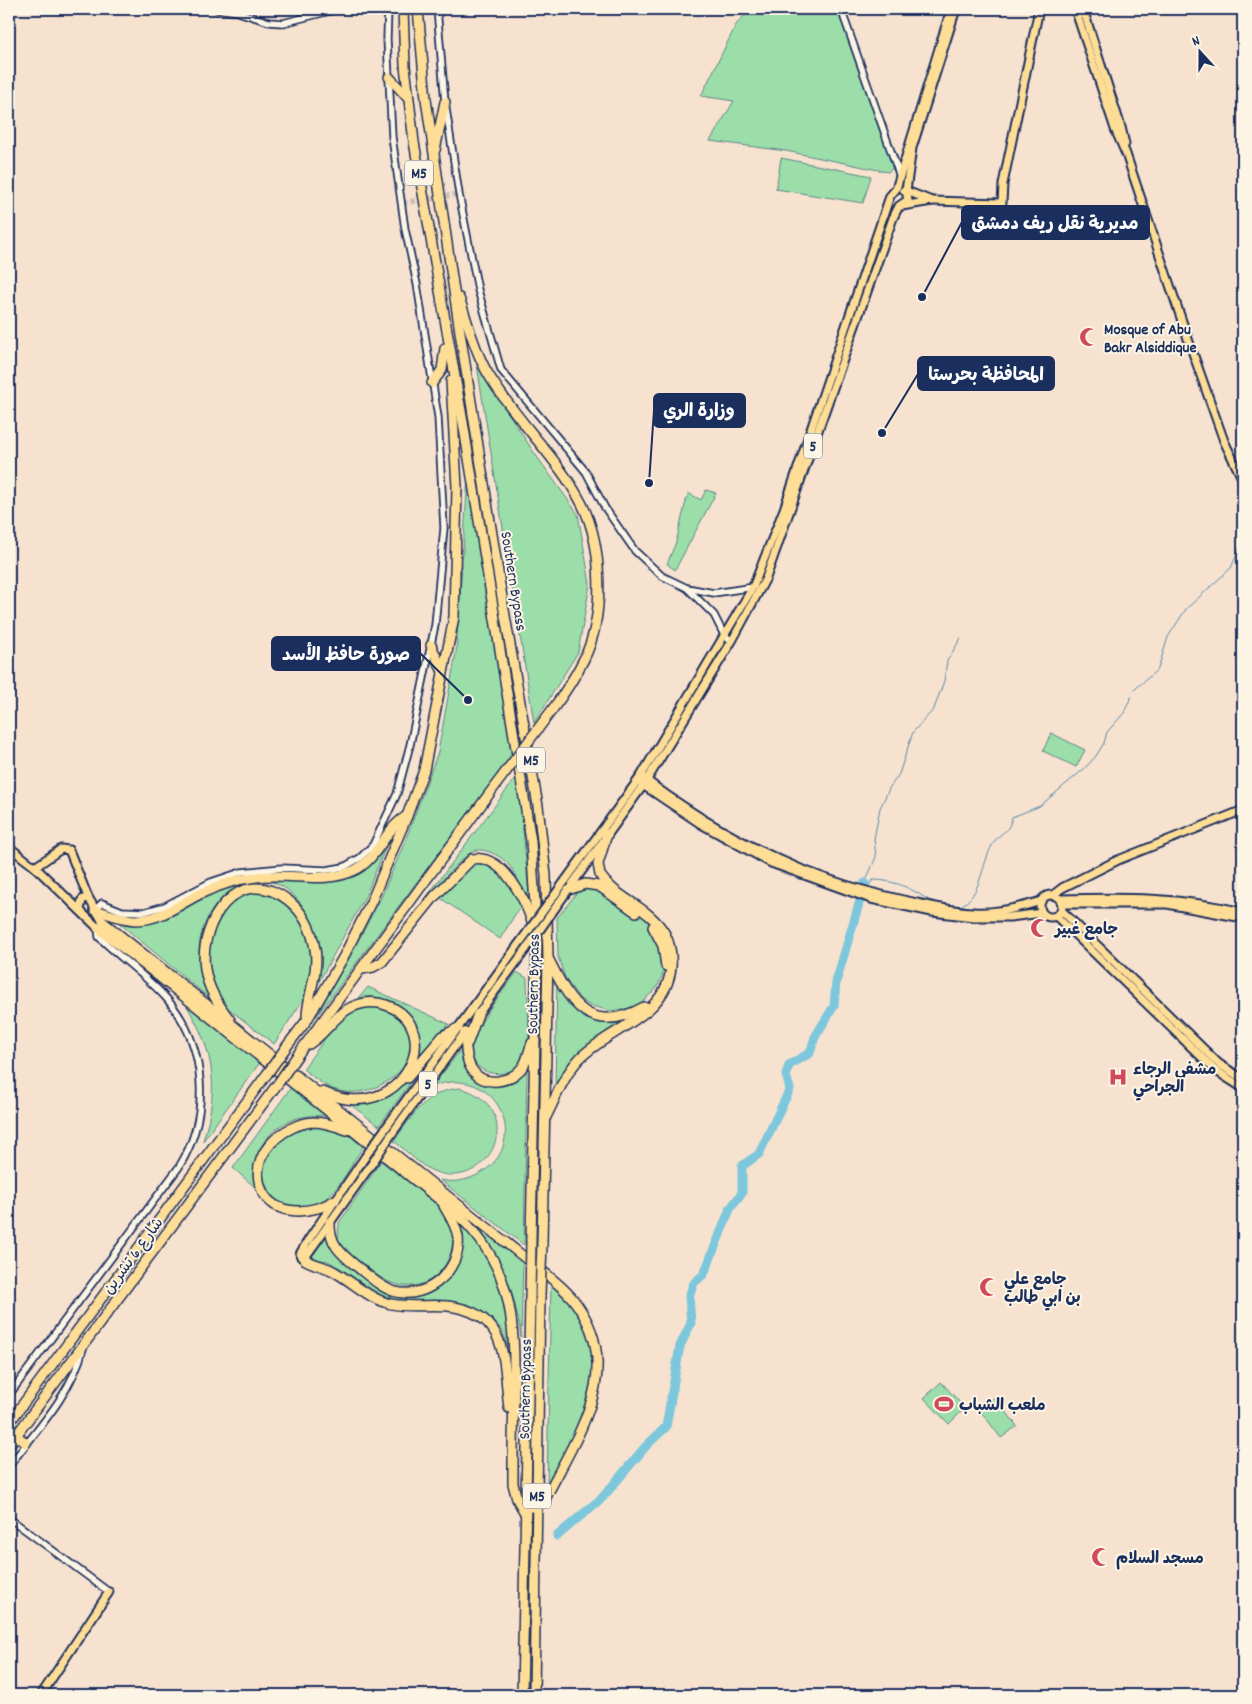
<svg xmlns="http://www.w3.org/2000/svg" width="1252" height="1704" viewBox="0 0 1252 1704" font-family="Dekko,'Playpen Sans Arabic',sans-serif">
<style>
.green{fill:#9bdeaa;stroke:#5b8684}
.lines{fill:none;stroke-linecap:round;stroke-linejoin:round}
.stream{stroke:#558aaa;stroke-width:1}
.river{stroke:#7cc7dc;stroke-width:9}
.minor-tunnel{stroke:#cbbeb9;stroke-width:5.5;stroke-dasharray:5.5 3;stroke-linecap:butt}
.minor-casing{stroke:#1b2f5e;stroke-width:9}
.major-casing{stroke:#1b2f5e;stroke-width:11}
.highway-casing{stroke:#1b2f5e;stroke-width:12}
.minor{stroke:#fcf5e5;stroke-width:5.5}
.major{stroke:#fedd96;stroke-width:7}
.highway{stroke:#fedd96;stroke-width:9}
.major-bridge-casing{stroke:#1b2f5e;stroke-width:11;stroke-linecap:butt}
.highway-bridge-casing{stroke:#1b2f5e;stroke-width:12;stroke-linecap:butt}
.major-bridge{stroke:#fedd96;stroke-width:7}
.highway-bridge{stroke:#fedd96;stroke-width:9}
.labels{text-anchor:middle;stroke-width:4;stroke-linejoin:round;paint-order:stroke}
.shield{fill:#fcf5e5;stroke:#5e6a86;stroke-width:1}
.shield-label{font-size:15px;font-weight:bold;fill:#1b2f5e}
.poi-label{font-size:16px;font-weight:bold;fill:#1b2f5e;stroke:#fcf5e5;text-anchor:start}
.street-label{font-size:16px;fill:#1b2f5e;stroke:#fcf5e5}
.leader{fill:none;stroke:#1b2f5e;stroke-width:2}
.callout-dot{fill:#1b2f5e;stroke:#fcf5e5;stroke-width:2}
.callout{fill:#1b2f5e;stroke:#1b2f5e;stroke-width:2}
.callout-label{font-size:18px;text-anchor:middle;font-weight:bold;fill:#fff}
</style>
<rect width="100%" height="100%" fill="#f7e2d0"/>
<filter id="ink" filterUnits="userSpaceOnUse"><feTurbulence type="fractalNoise" baseFrequency=".02" numOctaves="2"/><feDisplacementMap in="SourceGraphic" scale="10" xChannelSelector="R" yChannelSelector="G"/><feConvolveMatrix kernelMatrix="1 2 1 2 8 2 1 2 1" color-interpolation-filters="sRGB"/></filter>
<g filter="url(#ink)">
<!-- green -->
<g class="green">
<polygon points="750,9 838,9 893,168 888,172 786,151 710,141 734,101 701,96 736,25"/>
<polygon points="781,158 871,176 863,203 776,189"/>
<polygon points="477,365 533,451 578,514 590,584 578,652 534,723"/>
<polygon points="468,477 514,752 316,1017 379,902 404,844 438,752 456,653"/>
<polygon points="706,490 716,493 675,570 667,564 676,542 688,493 701,500"/>
<polygon points="1051,733 1085,750 1076,767 1043,751"/>
<path d="M518 775 529 894 527 897C521 886 516 873 508 864 501 856 487 849 477 850 462 851 415 914 403 928Z"/>
<path d="M387 844 365 897 316 987C317 975 319 964 319 953 319 937 312 922 305 910 263 842 189 903 200 967 202 979 208 991 214 1002L106 912 158 918 199 895 251 877 324 878 363 868 380 855Z"/>
<polygon points="477,858 501,869 521,905 500,939 439,897"/>
<polygon points="582,886 605,889 653,924 665,964 662,976 656,989 642,1002 632,1008 610,1011 589,1005 580,999 566,980 558,957 557,918"/>
<polygon points="254,889 278,893 304,923 313,953 309,985 305,997 274,1044 225,1006 215,991 207,965 208,940 225,903"/>
<path d="M517 972 527 978C527 994 531 1040 527 1052 517 1086 462 1078 473 1041 481 1016 502 993 517 972Z"/>
<polygon points="557,976 567,994 597,1015 633,1014 607,1031 575,1057 555,1090"/>
<path d="M368 987 449 1024 414 1064C416 1058 418 1051 419 1045 423 1013 387 991 359 998Z"/>
<path d="M180 995 261 1061 203 1141C221 1082 213 1046 180 995Z"/>
<path d="M368 1004C375 1005 385 1005 391 1008 395 1009 399 1015 402 1019 435 1054 385 1096 346 1092 329 1091 316 1079 303 1069L345 1011Z"/>
<path d="M465 1044 471 1069 499 1082 527 1065 524 1245 440 1180C454 1183 465 1181 477 1175 533 1148 500 1062 433 1086Z"/>
<polygon points="430,1056 379,1126 343,1099 387,1095 403,1085"/>
<path d="M292 1086 331 1117C286 1108 245 1142 257 1189L233 1168Z"/>
<path d="M460 1088C532 1108 487 1201 427 1168 416 1161 405 1150 394 1141 415 1114 423 1092 460 1088Z"/>
<path d="M307 1123 342 1129 363 1147C352 1163 341 1187 325 1199 281 1231 238 1172 280 1135 286 1130 299 1126 307 1123Z"/>
<path d="M381 1161C397 1174 429 1194 441 1208 471 1241 439 1298 395 1284 374 1278 352 1256 338 1240L339 1223Z"/>
<path d="M456 1217 476 1239 496 1273 511 1321 510 1352 502 1330 492 1319 473 1307 453 1302 399 1301 384 1297 328 1261 310 1258 327 1233 379 1286 424 1293C449 1266 472 1256 456 1217Z"/>
<path d="M470 1217 523 1258 521 1337C515 1291 500 1252 470 1217Z"/>
<path d="M551 1282C622 1355 590 1408 547 1484Z"/>
<polygon points="941,1382 965,1408 949,1424 924,1398"/>
<polygon points="995,1397 1017,1426 1001,1438 979,1409"/>
</g>
<g class="lines">
<!-- stream -->
<g class="stream">
<polyline points="1134,690 1158,669 1168,637 1186,609 1231,568 1243,540"/>
<polyline points="865,883 876,857 874,839 880,808 890,787 899,774 913,732 934,709 944,681 947,661 961,638"/>
<path d="M867 888 873 880C897 880 914 890 933 903"/>
<path d="M958 907C983 898 981 859 995 841 1002 830 1008 835 1012 817L1040 806 1085 768 1096 756 1104 743 1107 732 1124 713 1131 697"/>
</g>
<!-- river -->
<polyline class="river" points="557,1536 603,1497 646,1446 666,1427 680,1346 691,1323 689,1296 694,1283 704,1274 730,1209 742,1193 742,1166 759,1154 790,1089 786,1075 789,1065 810,1053 815,1037 834,1006 836,982 865,883"/>
<!-- minor-tunnel -->
<polyline class="minor-tunnel" points="402,203 459,194"/>
<!-- minor casing -->
<g class="minor-casing">
<g id="minor">
<polyline points="130,9 156,9"/>
<polyline points="217,9 238,12 269,22 283,23 338,9"/>
<polyline points="437,9 445,102 459,194 478,290 501,370 586,472 605,508 635,551 662,576 687,588 714,615 724,635 732,641"/>
<polyline points="841,9 899,174"/>
<polyline points="687,588 714,593 754,587"/>
<polyline points="95,910 102,903 122,911 144,912 165,906 211,882 241,872 282,868 326,870 344,867 360,858 373,845 397,794 410,745 435,625 444,528 438,417 417,284 405,229 392,137 387,39 388,9"/>
<path d="M9 1395 179 1167C211 1115 207 1046 167 999 147 976 121 959 99 937L98 928"/>
<path d="M9 1466C36 1431 72 1393 83 1349"/>
<polyline points="9,1518 109,1592"/>
</g>
</g>
<!-- major casing -->
<g class="major-casing">
<g id="major">
<polyline points="1075,9 1115,129 1126,154 1188,339 1224,441 1243,480"/>
<polyline points="1083,9 1121,127 1125,144"/>
<polyline points="932,201 1002,203 1003,184 1039,9"/>
<polyline points="902,206 932,201 904,190"/>
<path d="M644 778C663 794 684 807 706 821 770 859 826 883 899 899 923 904 948 911 973 912 996 914 1019 908 1041 901"/>
<polyline points="640,783 701,824 771,863 871,899 932,912 974,917 1010,917 1042,913"/>
<polyline points="9,847 35,867 98,928"/>
<polyline points="35,867 61,849 69,850 88,897 103,922"/>
<polyline points="565,881 641,776 753,587 784,509 890,196 896,189 951,9"/>
<polyline points="568,890 647,780 732,641 766,578 893,218 899,206 908,200 906,191 912,148 956,9"/>
<circle cx="1051" cy="906" r="11"/>
<polyline points="1053,895 1062,888 1118,860 1243,810"/>
<path d="M1060 899C1123 897 1182 897 1243 912"/>
<polyline points="1062,904 1167,904 1243,918"/>
<polyline points="80,910 82,900 88,897"/>
<polyline points="1061,910 1219,1064 1243,1079"/>
<polyline points="1056,916 1215,1070 1243,1088"/>
<polyline points="476,1017 526,949"/>
<polyline points="385,1129 518,945"/>
<polyline points="391,1135 465,1032"/>
<polyline points="365,1157 307,1242 300,1254 301,1257 304,1259 373,1162"/>
<polyline points="41,1695 109,1592"/>
</g>
</g>
<!-- highway casing -->
<g class="highway-casing">
<g id="highway">
<polyline points="403,9 405,66 414,142 464,428 531,841 537,938 531,1240"/>
<polyline points="418,9 426,99 460,332 504,610 538,806 546,875 548,958 542,1244"/>
<polyline points="389,77 407,97"/>
<polyline points="435,150 445,102"/>
<path d="M459 298C468 322 474 350 487 372 514 419 557 456 582 504 603 546 605 617 584 659 575 677 564 694 552 710"/>
<polyline points="432,383 442,370 445,348"/>
<polyline points="431,645 443,672"/>
<polyline points="568,890 585,884 599,886 636,912"/>
<path d="M95 910C108 914 121 919 135 920 162 920 179 904 202 893 219 885 238 879 257 877 290 872 324 885 355 870 379 858 384 829 407 816"/>
<path d="M103 922 514 1249C533 1265 556 1279 572 1298 629 1368 576 1436 544 1501L536 1507H525"/>
<polyline points="653,927 663,946 666,966"/>
<path d="M98 928 450 1208C513 1261 515 1319 514 1395 513 1425 513 1454 513 1484L517 1499 525 1513"/>
<path d="M549 960C570 1003 590 1037 644 1007"/>
<path d="M362 969 373 967 382 962 434 897 472 859C503 853 526 901 533 925"/>
<path d="M230 1020C218 1004 208 989 205 969 198 922 239 862 288 900 303 912 312 930 315 949 319 972 308 993 307 1016"/>
<path d="M465 1033C466 1044 465 1058 471 1068 483 1089 512 1083 524 1065 528 1058 529 1050 532 1043"/>
<polyline points="468,1042 478,1014"/>
<path d="M309 1044C326 1034 335 1014 352 1007 363 1002 375 1001 386 1005 449 1027 402 1128 323 1092"/>
<polyline points="287,1046 307,1020 344,956 372,900 407,816 424,770 454,617 457,487 451,381"/>
<polyline points="299,1053 495,786"/>
<polyline points="407,1078 443,1036 458,1028"/>
<path d="M546 1117C556 1097 564 1075 580 1058 610 1028 667 1016 671 967 672 956 670 944 665 934 650 907 616 899 600 875L598 864 607 834"/>
<path d="M335 1200C311 1216 266 1218 259 1181 253 1151 285 1124 313 1122 325 1122 336 1126 347 1130"/>
<path d="M330 1222C329 1243 340 1253 355 1265 368 1275 381 1288 396 1292 428 1300 462 1269 458 1237 456 1225 450 1216 444 1206"/>
<path d="M304 1259C313 1265 325 1266 335 1272 354 1283 369 1299 391 1304 410 1308 429 1304 448 1306 510 1313 503 1362 509 1408"/>
<polyline points="9,1423 267,1074"/>
<polyline points="16,1435 26,1443"/>
<polyline points="9,1445 279,1082"/>
<polyline points="522,1695 530,1299"/>
<polyline points="534,1695 540,1296"/>
</g>
</g>
<!-- minor -->
<use href="#minor" class="minor"/>
<!-- major -->
<use href="#major" class="major"/>
<!-- highway -->
<use href="#highway" class="highway"/>
<!-- major-bridge casing -->
<g class="major-bridge-casing">
<g id="major-bridge">
<polyline points="518,945 565,881"/>
<polyline points="526,949 568,890"/>
<polyline points="365,1157 385,1129"/>
<polyline points="373,1162 391,1135"/>
</g>
</g>
<!-- highway-bridge casing -->
<g class="highway-bridge-casing">
<g id="highway-bridge">
<polyline points="495,786 552,710"/>
<polyline points="267,1074 287,1046"/>
<polyline points="279,1082 299,1053"/>
<polyline points="540,1296 542,1244"/>
<polyline points="530,1299 531,1240"/>
</g>
</g>
<!-- major-bridge -->
<use href="#major-bridge" class="major-bridge"/>
<!-- highway-bridge -->
<use href="#highway-bridge" class="highway-bridge"/>
</g>
</g>
<!-- icons -->
<defs>
<g id="mosque-bare" transform="scale(1.5)"><path d="M3.5-4.9A6 6 0 1 0 3.5 4.9A5 5 0 1 1 3.5-4.9Z" fill="#d1495b" stroke="#fcf5e5" stroke-width="2.5" paint-order="stroke"/></g>
<g id="hospital-bare" transform="scale(1.5)"><path d="M-5-5h3v3.5h4V-5h3V5h-3V1.5h-4V5h-3Z" fill="#d1495b" stroke="#fcf5e5" stroke-width="2.5" paint-order="stroke"/></g>
<g id="stadium-bare" transform="scale(1.5)"><path d="M0-5a6.5 5 0 1 0 0 10a6.5 5 0 1 0 0-10ZM-3.5-1.8h7v3.6h-7Z" fill="#d1495b" stroke="#fcf5e5" stroke-width="2.5" paint-order="stroke"/></g>
</defs>
<g fill-rule="evenodd">
<use href="#mosque-bare" x="1089" y="337"/>
<use href="#mosque-bare" x="1040" y="928"/>
<use href="#hospital-bare" x="1118" y="1077"/>
<use href="#mosque-bare" x="989" y="1287"/>
<use href="#stadium-bare" x="944" y="1404"/>
<use href="#mosque-bare" x="1101" y="1557"/>
</g>
<g class="labels">
<!-- shield labels -->
<g class="shield">
<rect x="405" y="160.5" width="28" height="25" rx="4"/>
<rect x="804" y="433.5" width="18" height="25" rx="4"/>
<rect x="517" y="747.5" width="28" height="25" rx="4"/>
<rect x="419" y="1071.5" width="18" height="25" rx="4"/>
<rect x="523" y="1483.5" width="28" height="25" rx="4"/>
</g>
<g class="shield-label">
<text x="419" y="178">M5</text>
<text x="813" y="451">5</text>
<text x="531" y="765">M5</text>
<text x="428" y="1089">5</text>
<text x="537" y="1501">M5</text>
</g>
<!-- poi labels -->
<g class="poi-label">
<text x="1104" y="334">Mosque of Abu<tspan x="1104" dy="18">Bakr Alsiddique</tspan></text>
<text x="1055" y="934">جامع غبير</text>
<text x="1133" y="1074">مشفى الرجاء<tspan x="1133" dy="18">الجراحي</tspan></text>
<text x="1004" y="1284">جامع علي<tspan x="1004" dy="18">بن ابي طالب</tspan></text>
<text x="959" y="1410">ملعب الشباب</text>
<text x="1116" y="1563">مسجد السلام</text>
</g>
<!-- street labels -->
<g class="street-label">
<text transform="translate(515 581) rotate(81)" y="6">Southern Bypass</text>
<text transform="translate(532 984) rotate(-89)" y="6">Southern Bypass</text>
<text transform="translate(132 1255) rotate(-54)" y="6">شارع 6 تشرين</text>
<text transform="translate(524 1389) rotate(-89)" y="6">Southern Bypass</text>
</g>
</g>
<!-- callouts -->
<path class="leader" d="M922 297L962 222M882 433L918 374M649 483L654 410M468 700L420 653"/>
<g class="callout-dot">
<circle cx="922" cy="297" r="5"/>
<circle cx="882" cy="433" r="5"/>
<circle cx="649" cy="483" r="5"/>
<circle cx="468" cy="700" r="5"/>
</g>
<g class="callout">
<rect x="962" y="206" width="187" height="33" rx="5"/>
<rect x="918" y="357" width="136" height="33" rx="5"/>
<rect x="654" y="394" width="91" height="33" rx="5"/>
<rect x="272" y="637" width="148" height="33" rx="5"/>
</g>
<g class="callout-label">
<text x="1055" y="229">مديرية نقل ريف دمشق</text>
<text x="986" y="380">المحافظة بحرستا</text>
<text x="699" y="416">وزارة الري</text>
<text x="346" y="660">صورة حافظ الأسد</text>
</g>
<!-- margin -->
<rect width="1252" height="1704" fill="none" stroke="#fcf5e5" stroke-width="30"/>
<rect x="15" y="15" width="1222" height="1674" fill="none" stroke="#1b2f5e" stroke-width="2" filter="url(#ink)"/>
<!-- north arrow -->
<g transform="translate(1200 52) rotate(339)" stroke="#fcf5e5" stroke-width="4" paint-order="stroke">
<path d="M0-4L9 19L0 12L-9 19Z" fill="#1b2f5e"/>
<text y="-8" font-size="14" font-weight="bold" text-anchor="middle" fill="#1b2f5e">N</text>
</g>
</svg>
